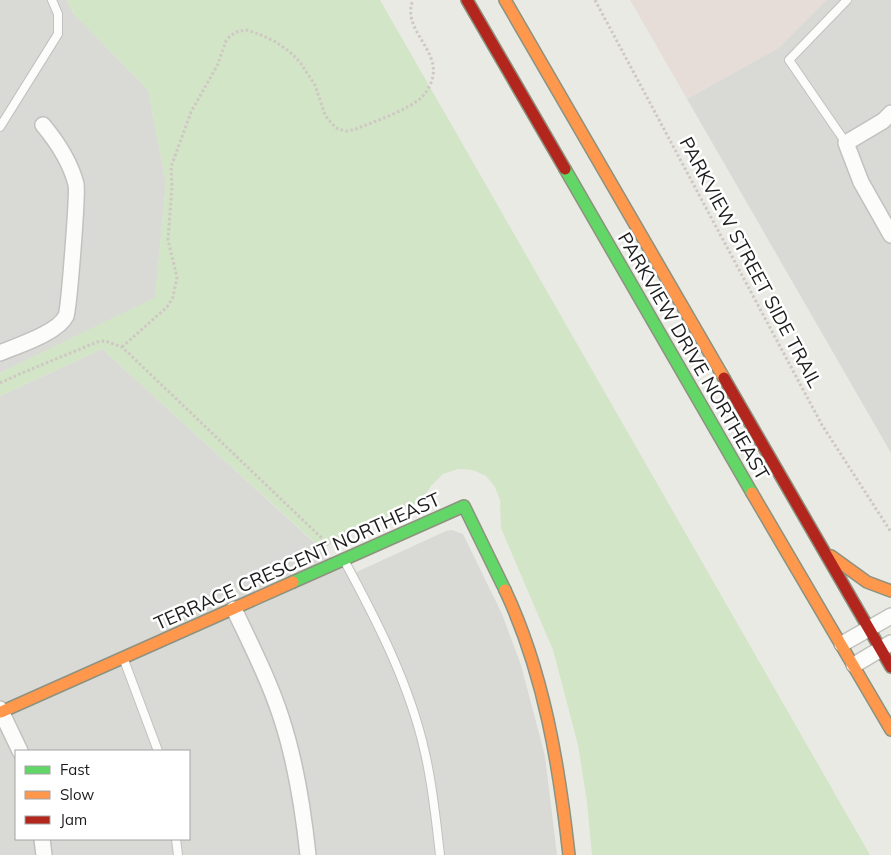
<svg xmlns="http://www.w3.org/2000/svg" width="891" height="855" viewBox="0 0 891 855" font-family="Mulish,sans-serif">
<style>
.residential{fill:#d9d9d6;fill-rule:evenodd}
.commercial{fill:#e7ddd8}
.grass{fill:#d2e5c7}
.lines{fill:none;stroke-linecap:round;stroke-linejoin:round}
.lane-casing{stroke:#c1c1bf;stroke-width:10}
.street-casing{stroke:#c1c1bf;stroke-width:18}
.fast-casing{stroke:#8d927f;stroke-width:14}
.slow-casing{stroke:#8d927f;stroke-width:14}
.jam-casing{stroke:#8d927f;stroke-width:14}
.path{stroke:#cfc7c3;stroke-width:3;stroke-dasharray:2.5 2.5;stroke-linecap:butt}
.lane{stroke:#fcfcfb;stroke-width:8}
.street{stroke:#fcfcfb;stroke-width:15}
.fast{stroke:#63d668;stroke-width:11}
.slow{stroke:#ff974d;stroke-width:11}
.jam{stroke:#b3261e;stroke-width:11}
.labels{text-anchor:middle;stroke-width:5;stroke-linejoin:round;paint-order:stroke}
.street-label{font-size:19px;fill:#1c1c1c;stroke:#fff}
</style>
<rect width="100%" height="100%" fill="#eaeae5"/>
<!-- residential -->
<g class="residential">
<polygon points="0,0 67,0 73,13 148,90 166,183 155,298 0,373"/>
<polygon points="826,0 891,0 891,453 687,99 778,48"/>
<path d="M102 349 350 575 446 531 452 530 463 534 502 614 521 665 545 756 557 855H0V396ZM16 751H189V839H16Z"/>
</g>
<!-- commercial -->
<polygon class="commercial" points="630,0 826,0 779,48 687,99"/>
<!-- grass -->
<polygon class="grass" points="67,0 380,0 870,855 592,855 587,802 578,745 553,650 501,528 500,500 495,487 486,476 473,470 458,469 443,474 431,486 420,502 321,548 102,349 0,396 0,373 155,297 166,183 148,90 73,13"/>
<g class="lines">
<!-- lane casing -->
<g class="lane-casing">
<g id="lane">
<polyline points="0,127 58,34 58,14 52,0"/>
<polyline points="846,143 789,60 847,0"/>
<path d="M344 560C377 621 410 685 425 753 433 787 436 821 440 855"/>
<polyline points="124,660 158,751"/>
<polyline points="176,839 178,855"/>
</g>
</g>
<!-- street casing -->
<g class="street-casing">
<g id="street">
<polyline points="891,113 883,121 846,143 861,182 891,235"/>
<path d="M0 353C16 346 58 333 66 316 69 308 78 193 76 184 70 161 58 143 43 125"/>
<path d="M234 609C251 645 269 680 281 717 296 762 303 808 308 855"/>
<polyline points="842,644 891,616"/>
<polyline points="854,665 891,643"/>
<polyline points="0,709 20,751"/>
<polyline points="42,839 44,855"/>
</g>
</g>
<!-- fast casing -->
<g class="fast-casing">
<g id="fast">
<polyline points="565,169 752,493"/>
<polyline points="293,582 464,506 505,590"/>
</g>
</g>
<!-- slow casing -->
<g class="slow-casing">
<g id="slow">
<polyline points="505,0 724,378"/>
<polyline points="752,493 891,730"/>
<polyline points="831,556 867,582 891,591"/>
<path d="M505 590C544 673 559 765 569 855"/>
<polyline points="1,712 293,582"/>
</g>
</g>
<!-- jam casing -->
<g class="jam-casing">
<g id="jam">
<polyline points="467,0 565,169"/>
<polyline points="724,378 891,667"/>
</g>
</g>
<!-- path -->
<g class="path">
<polyline points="595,0 822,425 891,532"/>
<path d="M122 347 167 307 173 297 177 277 168 240 172 186 171 167 191 112 218 64 226 41 230 36 236 32 246 30 259 34 276 42 290 52 300 62 307 73 315 85 325 115 332 124 338 129 347 131 356 129C375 121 406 111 421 98 425 94 428 90 430 85 446 52 400 31 413 0"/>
<polyline points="0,383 22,373 97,342 105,341 122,347 330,546"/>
</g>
<!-- lane -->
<use href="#lane" class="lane"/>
<!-- street -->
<use href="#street" class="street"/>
<!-- fast -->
<use href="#fast" class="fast"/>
<!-- slow -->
<use href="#slow" class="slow"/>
<!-- jam -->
<use href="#jam" class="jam"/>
</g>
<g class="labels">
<!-- street labels -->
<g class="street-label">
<text transform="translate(751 262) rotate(62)" y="7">PARKVIEW STREET SIDE TRAIL</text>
<text transform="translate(694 356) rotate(60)" y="7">PARKVIEW DRIVE NORTHEAST</text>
<text transform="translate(297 561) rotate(-24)" y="7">TERRACE CRESCENT NORTHEAST</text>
</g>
</g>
<!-- legend -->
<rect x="15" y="750" width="175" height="90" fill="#ffffff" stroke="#a4a4a4"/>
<rect x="25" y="766" width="25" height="8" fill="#63d668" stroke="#a4a4a4"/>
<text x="60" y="775" font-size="15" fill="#1c1c1c">Fast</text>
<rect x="25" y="791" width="25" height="8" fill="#ff974d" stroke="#a4a4a4"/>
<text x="60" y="800" font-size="15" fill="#1c1c1c">Slow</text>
<rect x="25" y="816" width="25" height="8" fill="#b3261e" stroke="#a4a4a4"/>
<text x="60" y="825" font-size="15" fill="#1c1c1c">Jam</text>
</svg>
